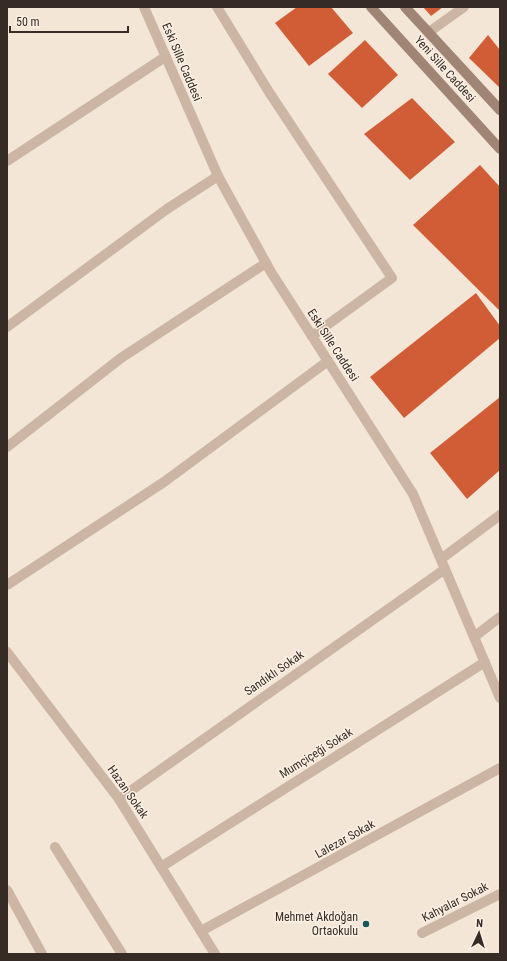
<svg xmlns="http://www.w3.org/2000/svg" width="507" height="961" viewBox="0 0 507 961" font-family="'Roboto Condensed',sans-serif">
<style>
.building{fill:#d15d37}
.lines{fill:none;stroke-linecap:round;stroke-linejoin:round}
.minor{stroke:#ccb5a2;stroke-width:10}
.tertiary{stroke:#ccb5a2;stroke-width:10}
.secondary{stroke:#a08474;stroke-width:10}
.poi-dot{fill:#17565b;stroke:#fbf0e4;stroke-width:1.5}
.labels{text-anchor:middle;stroke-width:3;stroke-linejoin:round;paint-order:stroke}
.street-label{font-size:12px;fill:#362b25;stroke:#fbf0e4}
.poi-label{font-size:12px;fill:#362b25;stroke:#fbf0e4;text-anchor:end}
</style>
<rect width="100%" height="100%" fill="#f3e6d7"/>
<!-- building -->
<g class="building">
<polygon points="297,7 331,7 353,33 309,66 275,23"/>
<polygon points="423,7 443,7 431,16"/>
<polygon points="488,35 500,50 500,88 469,58"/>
<polygon points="365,40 398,75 362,108 328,74"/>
<polygon points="412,98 455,142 410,180 364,134"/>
<polygon points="480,165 500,187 500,311 413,225"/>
<polygon points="476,293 500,326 500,338 404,418 370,377"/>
<polygon points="500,397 500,470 467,499 430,453"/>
</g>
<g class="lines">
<!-- minor -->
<g class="minor">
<polyline points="217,7 269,92 392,278 312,336"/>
<polyline points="429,32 464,7"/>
<polyline points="7,161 165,57"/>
<polyline points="7,327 167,209 218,176"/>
<polyline points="7,447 121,358 266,263"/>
<polyline points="441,559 500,515"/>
<polyline points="7,585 164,482 328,361"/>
<polyline points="474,637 500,617"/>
<polyline points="7,652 119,799 215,954"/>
<polyline points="119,799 445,569"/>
<polyline points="55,847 122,954"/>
<polyline points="161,867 485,662"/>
<polyline points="7,890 42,954"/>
<polyline points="201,931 500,768"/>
<polyline points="422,933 500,894"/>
</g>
<!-- tertiary -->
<polyline class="tertiary" points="144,7 218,176 271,272 413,494 500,698"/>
<!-- secondary -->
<g class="secondary">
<polyline points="371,7 500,149"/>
<polyline points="405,7 500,110"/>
</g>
</g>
<!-- markers -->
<circle class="poi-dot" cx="366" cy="924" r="4"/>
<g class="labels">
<!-- street labels -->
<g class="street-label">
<text transform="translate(182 62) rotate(67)" y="4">Eski Sille Caddesi</text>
<text transform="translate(445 69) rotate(48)" y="4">Yeni Sille Caddesi</text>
<text transform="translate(333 345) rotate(57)" y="4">Eski Sille Caddesi</text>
<text transform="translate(274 673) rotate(-35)" y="4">Sandıklı Sokak</text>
<text transform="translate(316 753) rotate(-32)" y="4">Mumçiçeği Sokak</text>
<text transform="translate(128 792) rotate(55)" y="4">Hazan Sokak</text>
<text transform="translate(345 839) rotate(-29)" y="4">Lalezar Sokak</text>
<text transform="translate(455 902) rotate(-27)" y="4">Kahyalar Sokak</text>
</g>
<!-- poi labels -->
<g class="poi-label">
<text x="358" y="921">Mehmet Akdoğan<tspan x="358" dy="14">Ortaokulu</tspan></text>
</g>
</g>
<!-- border -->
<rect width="507" height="961" fill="none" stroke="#362b25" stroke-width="16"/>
<!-- north arrow -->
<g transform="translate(479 933) rotate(4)" stroke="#fbf0e4" stroke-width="3" paint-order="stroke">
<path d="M0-3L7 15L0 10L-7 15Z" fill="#362b25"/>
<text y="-6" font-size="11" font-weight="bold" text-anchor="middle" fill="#362b25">N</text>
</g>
<!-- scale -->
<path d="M10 26v6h118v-6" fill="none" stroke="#362b25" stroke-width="2"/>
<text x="16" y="26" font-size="12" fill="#362b25" stroke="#fbf0e4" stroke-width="3" paint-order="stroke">50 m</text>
</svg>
